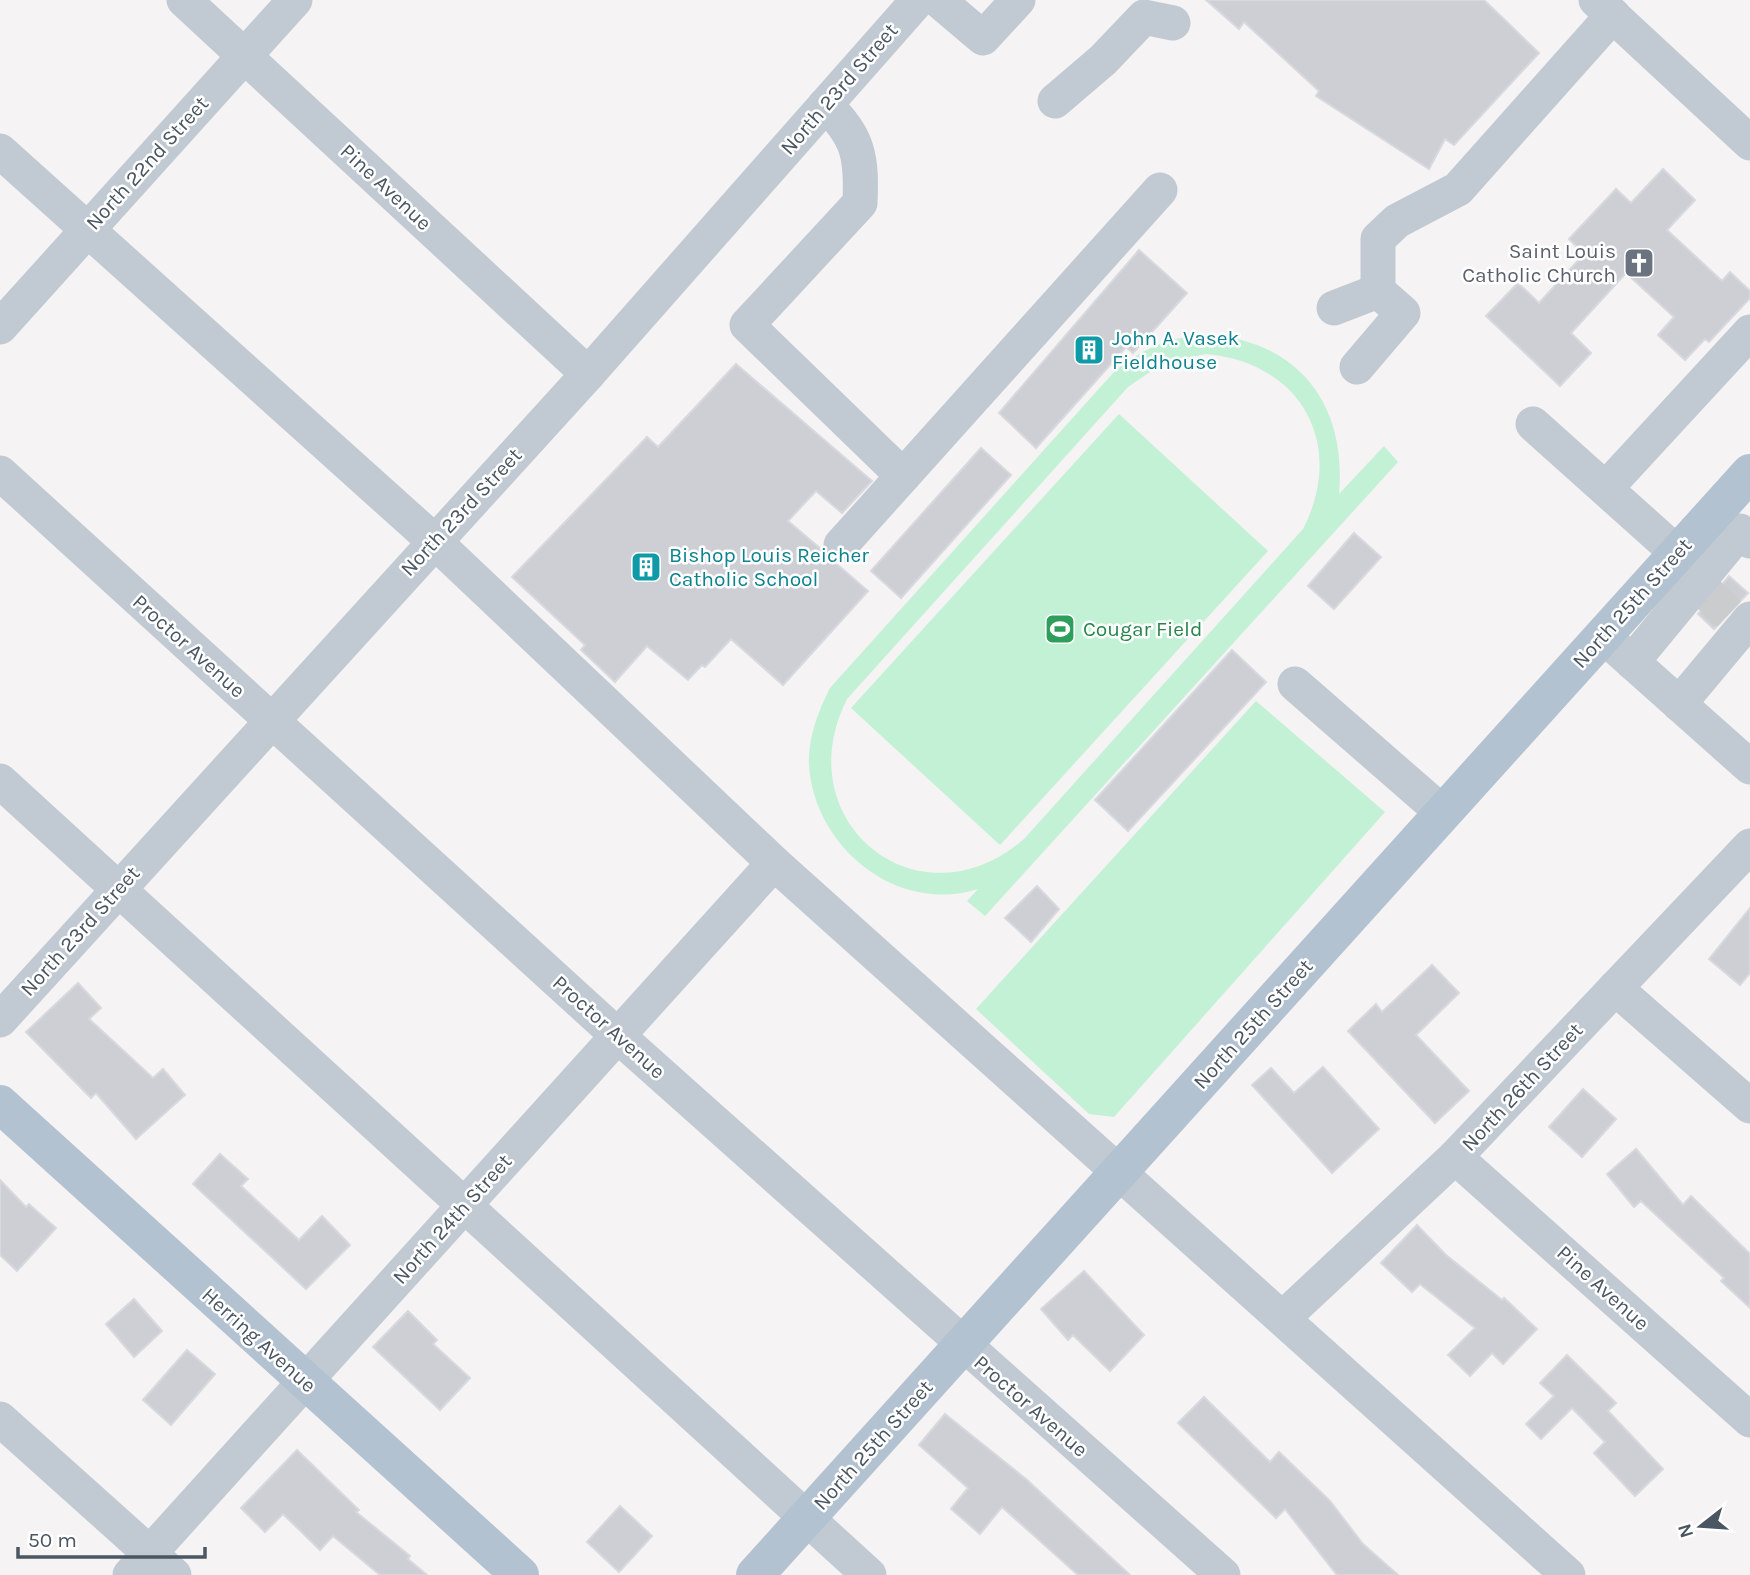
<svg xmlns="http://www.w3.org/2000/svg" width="1750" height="1575" viewBox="0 0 1750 1575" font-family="Karla,sans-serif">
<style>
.green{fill:#c3f1d5;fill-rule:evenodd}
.building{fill:#cdcfd5;stroke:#d7d9de;stroke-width:2}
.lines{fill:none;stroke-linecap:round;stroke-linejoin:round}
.minor-tunnel{stroke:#caccce;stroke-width:35;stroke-dasharray:35 18;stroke-linecap:butt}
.minor{stroke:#c1cad2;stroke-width:35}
.major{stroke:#b3c2d1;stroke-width:38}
.labels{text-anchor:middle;stroke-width:5;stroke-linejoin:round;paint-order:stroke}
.street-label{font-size:21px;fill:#4a5661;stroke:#fff}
.worship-label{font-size:21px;fill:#5b616d;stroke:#fff;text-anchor:end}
.culture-label{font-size:21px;fill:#0d838f;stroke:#fff;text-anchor:start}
.leisure-label{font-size:21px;fill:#27864d;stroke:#fff;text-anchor:start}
</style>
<rect width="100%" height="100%" fill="#f5f3f3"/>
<!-- green -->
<g class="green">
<path d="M1206 334C1298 341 1347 403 1339 494L1384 446 1398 462 985 916 967 901 978 889C896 915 814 846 809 765 808 737 818 712 830 688L1114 372C1142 348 1169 338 1206 334ZM1206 354C1300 362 1347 444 1303 529L1024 839C919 930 785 822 847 699L1128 387 1163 363Z"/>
<polygon points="1119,414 1268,551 1000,845 851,708"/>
<polygon points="1256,701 1385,812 1114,1117 1089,1114 976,1009"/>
</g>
<!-- building -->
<g class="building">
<polygon points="1206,0 1484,0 1539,53 1454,145 1445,139 1429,169 1316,96 1319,91 1244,22 1239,29"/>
<polygon points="1663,169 1695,200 1667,230 1722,281 1730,272 1750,291 1750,298 1709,342 1705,339 1685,360 1658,335 1674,317 1626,273 1571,333 1591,353 1560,386 1486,316 1518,283 1539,303 1584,254 1569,239 1616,189 1631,203"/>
<polygon points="1139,250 1187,293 1133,353 1126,347 1036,448 999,413"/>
<polygon points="736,364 872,481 842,513 816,491 788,521 822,550 828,560 838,565 868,591 783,685 731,639 705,667 702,665 688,680 647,646 615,682 581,650 585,645 512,577 647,437 658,447"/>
<polygon points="981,448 1011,475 901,598 871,571"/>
<polygon points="1354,533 1381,557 1334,609 1308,586"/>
<polygon points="1729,576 1748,593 1714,629 1698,614"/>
<polygon points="1232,650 1266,682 1128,831 1095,800"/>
<polygon points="1037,886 1059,909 1031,942 1005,918"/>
<polygon points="1750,908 1750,973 1740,985 1709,959"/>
<polygon points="1432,965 1459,993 1416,1035 1469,1091 1435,1123 1348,1031 1376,1004 1382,1012"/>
<polygon points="78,983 101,1008 89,1019 153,1078 163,1069 185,1095 136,1139 96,1093 91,1098 26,1032"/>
<polygon points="1323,1067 1379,1129 1332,1173 1252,1085 1271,1068 1294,1093"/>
<polygon points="1583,1089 1616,1119 1582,1157 1549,1127"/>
<polygon points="1636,1149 1683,1205 1691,1196 1750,1254 1750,1308 1721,1281 1724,1278 1641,1201 1634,1207 1607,1174"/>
<polygon points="220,1154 248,1179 241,1186 299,1240 322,1216 350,1245 306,1289 193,1184"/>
<polygon points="0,1180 26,1207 29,1204 56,1228 17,1271 0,1255"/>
<polygon points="1417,1225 1446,1255 1502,1300 1504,1298 1537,1329 1503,1364 1492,1353 1470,1376 1448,1355 1475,1328 1420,1284 1412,1292 1381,1263"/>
<polygon points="1084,1271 1144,1335 1110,1371 1073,1335 1068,1340 1041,1309"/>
<polygon points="134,1299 162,1331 134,1357 106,1324"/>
<polygon points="408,1311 437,1340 433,1344 470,1378 440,1410 373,1347"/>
<polygon points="187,1350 215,1374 171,1425 143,1400"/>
<polygon points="1567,1355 1616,1403 1608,1411 1663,1469 1635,1496 1594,1453 1605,1442 1572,1408 1541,1439 1526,1424 1554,1396 1540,1383"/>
<polygon points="1204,1397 1270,1462 1279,1452 1330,1501 1363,1544 1398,1575 1337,1575 1285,1509 1276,1518 1178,1423"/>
<polygon points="945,1414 1026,1479 1130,1575 1078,1575 1002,1507 980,1534 951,1509 968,1488 919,1445"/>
<polygon points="297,1450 359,1510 356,1512 410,1556 408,1559 427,1575 380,1575 333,1536 320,1550 283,1514 265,1532 241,1508"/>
<polygon points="620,1506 652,1536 619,1572 587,1542"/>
</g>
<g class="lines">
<!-- minor-tunnel -->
<polyline class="minor-tunnel" points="1707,593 1729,614"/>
<!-- minor -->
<g class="minor">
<polyline points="184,0 588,374"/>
<polyline points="938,0 983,38 1018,0"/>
<polyline points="1596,0 1750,143"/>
<polyline points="1055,101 1103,60 1144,17 1173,23"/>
<path d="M825 105C859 136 862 158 860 203L747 325 903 476"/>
<polyline points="0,151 434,541 774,863 1568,1575"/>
<polyline points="1334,308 1378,291"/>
<polyline points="0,327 295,0"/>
<polyline points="1357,367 1403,313 1378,291 1378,239 1397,221 1458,189 1613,15"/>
<polyline points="1533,424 1677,553"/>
<polyline points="0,473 618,1036 1223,1575"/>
<polyline points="1607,487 1750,332"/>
<polyline points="841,545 1160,190"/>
<polyline points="1603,636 1750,767"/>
<polyline points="1632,662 1740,531 1750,541"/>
<polyline points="1295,684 1443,813"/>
<polyline points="1679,704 1750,619"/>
<polyline points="0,781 869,1575"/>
<polyline points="1615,988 1750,1106"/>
<polyline points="0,1020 588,374 918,0"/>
<polyline points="1455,1157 1750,1420"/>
<polyline points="1283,1318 1455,1157 1750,846"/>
<polyline points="0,1419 174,1575"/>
<polyline points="130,1575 774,863"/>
</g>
<!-- major -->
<g class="major">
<polyline points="0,1104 520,1575"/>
<polyline points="755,1575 1750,473"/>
</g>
</g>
<!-- icons -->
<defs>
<g id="church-square" transform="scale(1.575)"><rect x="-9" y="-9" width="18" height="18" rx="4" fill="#6b7280" stroke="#fff"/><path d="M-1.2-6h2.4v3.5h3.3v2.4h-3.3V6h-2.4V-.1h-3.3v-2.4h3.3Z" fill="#fff"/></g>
<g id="building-square" transform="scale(1.575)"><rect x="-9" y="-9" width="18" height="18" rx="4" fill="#0f9aa8" stroke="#fff"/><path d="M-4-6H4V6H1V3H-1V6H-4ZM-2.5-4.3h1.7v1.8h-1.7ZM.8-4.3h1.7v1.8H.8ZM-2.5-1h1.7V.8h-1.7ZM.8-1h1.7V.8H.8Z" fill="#fff"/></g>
<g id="stadium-square" transform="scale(1.575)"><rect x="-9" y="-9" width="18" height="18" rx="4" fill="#2e9e5b" stroke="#fff"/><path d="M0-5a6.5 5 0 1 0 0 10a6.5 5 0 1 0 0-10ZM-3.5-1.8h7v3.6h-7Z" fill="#fff"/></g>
</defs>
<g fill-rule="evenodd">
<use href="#church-square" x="1639" y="263"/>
<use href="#building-square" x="1089" y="350"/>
<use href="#building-square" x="646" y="567"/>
<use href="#stadium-square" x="1060" y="629"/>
</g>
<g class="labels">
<!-- street labels -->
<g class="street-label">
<text transform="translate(839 89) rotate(-49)" y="7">North 23rd Street</text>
<text transform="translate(147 163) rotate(-48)" y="7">North 22nd Street</text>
<text transform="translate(386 187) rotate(43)" y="7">Pine Avenue</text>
<text transform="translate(461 512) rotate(-47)" y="7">North 23rd Street</text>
<text transform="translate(1632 603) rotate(-48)" y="7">North 25th Street</text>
<text transform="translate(189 646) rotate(42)" y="7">Proctor Avenue</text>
<text transform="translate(80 931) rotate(-48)" y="7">North 23rd Street</text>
<text transform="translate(1253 1024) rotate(-48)" y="7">North 25th Street</text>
<text transform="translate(609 1027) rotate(42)" y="7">Proctor Avenue</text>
<text transform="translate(1522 1087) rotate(-47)" y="7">North 26th Street</text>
<text transform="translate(452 1219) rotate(-48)" y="7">North 24th Street</text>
<text transform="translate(1603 1288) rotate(42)" y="7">Pine Avenue</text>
<text transform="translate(259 1340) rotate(42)" y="7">Herring Avenue</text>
<text transform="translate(1031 1406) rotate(41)" y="7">Proctor Avenue</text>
<text transform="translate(873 1445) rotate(-48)" y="7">North 25th Street</text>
</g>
<!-- worship labels -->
<g class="worship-label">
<text x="1616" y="258">Saint Louis<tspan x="1616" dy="24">Catholic Church</tspan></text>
</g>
<!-- culture labels -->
<g class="culture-label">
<text x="1112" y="345">John A. Vasek<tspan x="1112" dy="24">Fieldhouse</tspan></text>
<text x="669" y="562">Bishop Louis Reicher<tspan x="669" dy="24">Catholic School</tspan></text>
</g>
<!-- leisure labels -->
<g class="leisure-label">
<text x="1083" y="636">Cougar Field</text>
</g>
</g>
<!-- north arrow -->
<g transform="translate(1701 1526) rotate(253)" stroke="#ffffff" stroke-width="5" paint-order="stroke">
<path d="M0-5L12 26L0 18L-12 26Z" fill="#4a5661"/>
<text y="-10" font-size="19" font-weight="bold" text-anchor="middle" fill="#4a5661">N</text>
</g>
<!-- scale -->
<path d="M18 1547v10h187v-10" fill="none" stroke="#4a5661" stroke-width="3.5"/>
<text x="28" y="1547" font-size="21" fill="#4a5661" stroke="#ffffff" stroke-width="5" paint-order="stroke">50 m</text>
</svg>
